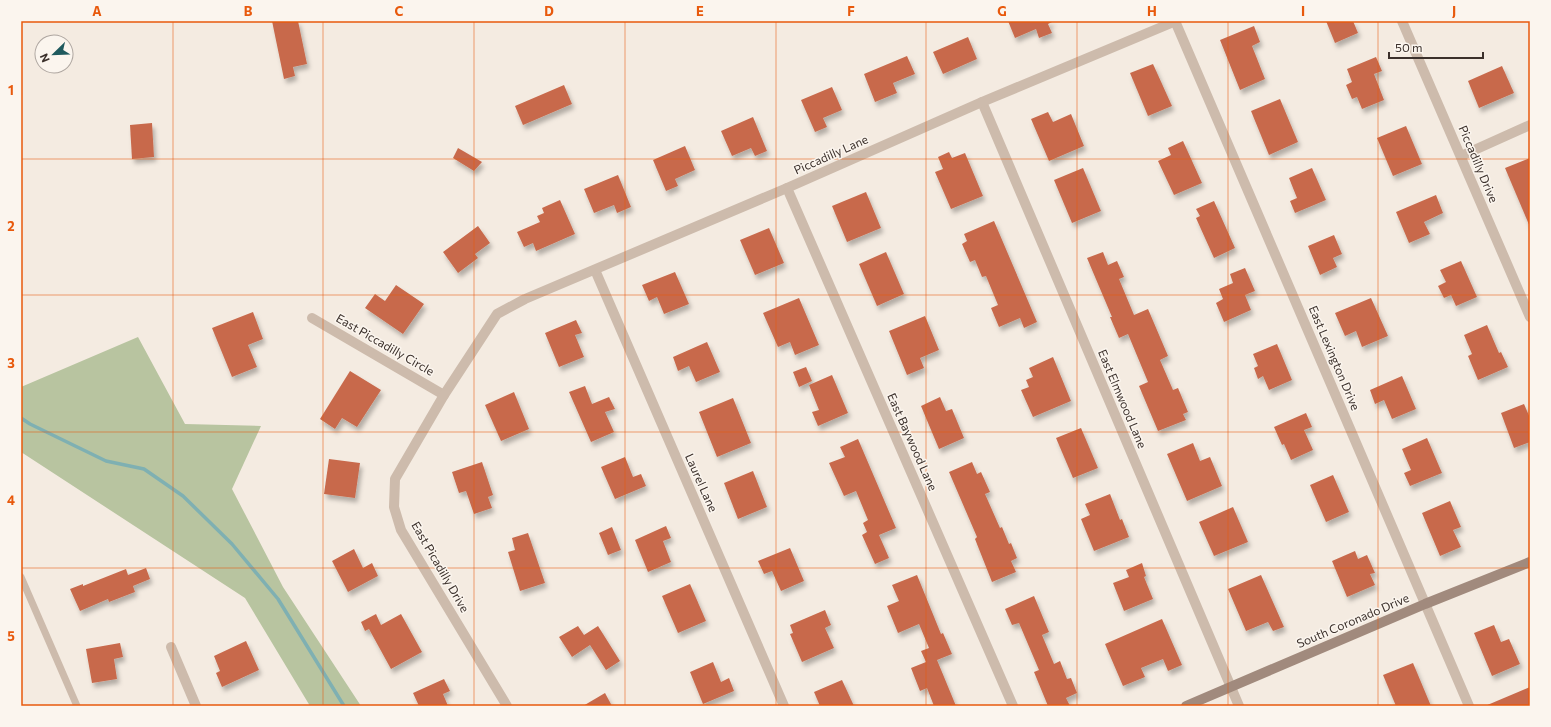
<svg xmlns="http://www.w3.org/2000/svg" width="1551" height="727" viewBox="0 0 1551 727" font-family="Commissioner,sans-serif">
<style>
.green{fill:#b8c4a0}
.lines{fill:none;stroke-linecap:round;stroke-linejoin:round}
.stream{stroke:#7fb0b2;stroke-width:3.5}
.building{fill:#c8694b;filter:url(#shadow)}
.lane{stroke:#cdbbac;stroke-width:7}
.street{stroke:#cdbbac;stroke-width:10}
.secondary{stroke:#a18a7d;stroke-width:10}
.grid{fill:none;stroke:#e8590c;stroke-width:1;stroke-opacity:0.55}
.labels{text-anchor:middle;stroke-width:3;stroke-linejoin:round;paint-order:stroke}
.street-label{font-size:12px;fill:#3b302b;stroke:#fbf5ee}
.neatline{fill:none;stroke:#e8590c;stroke-width:1.5}
.grid-label{font-size:13px;text-anchor:middle;font-weight:bold;fill:#e8590c}
</style>
<defs>
<filter id="shadow"><feDropShadow dx="2.5" dy="4.5" stdDeviation="2" flood-color="#0004"/></filter>
</defs>
<rect width="100%" height="100%" fill="#f4ebe1"/>
<!-- green -->
<polygon class="green" points="138,337 185,424 261,426 232,489 283,587 361,706 310,706 245,598 21,452 21,387"/>
<g class="lines">
<!-- stream -->
<polyline class="stream" points="21,418 30,424 106,461 144,469 183,496 232,544 278,599 344,706"/>
</g>
<!-- building -->
<g class="building">
<polygon points="272,21 298,21 307,64 293,67 295,76 284,79"/>
<polygon points="1008,21 1054,21 1048,24 1052,33 1039,38 1036,29 1015,38"/>
<polygon points="1326,21 1353,21 1358,33 1335,43"/>
<polygon points="1254,26 1260,42 1252,46 1265,79 1240,90 1220,40"/>
<polygon points="968,37 977,59 943,74 933,52"/>
<polygon points="907,56 915,74 893,83 897,93 875,102 864,74"/>
<polygon points="1376,57 1382,71 1374,74 1384,100 1362,109 1357,97 1352,99 1346,85 1352,82 1347,69"/>
<polygon points="1153,64 1172,106 1148,116 1130,73"/>
<polygon points="1502,66 1514,93 1479,108 1468,81"/>
<polygon points="564,85 572,104 523,125 515,106"/>
<polygon points="832,87 842,110 823,118 827,127 815,132 801,100"/>
<polygon points="1280,99 1298,142 1269,155 1251,111"/>
<polygon points="1048,112 1053,122 1071,114 1084,146 1049,161 1031,119"/>
<polygon points="753,117 767,151 755,156 751,148 732,156 721,131"/>
<polygon points="152,123 154,157 132,159 130,125"/>
<polygon points="1406,126 1422,164 1393,176 1377,138"/>
<polygon points="1183,141 1202,183 1174,195 1158,161 1171,155 1168,148"/>
<polygon points="685,146 695,170 675,179 678,186 666,191 653,160"/>
<polygon points="458,148 482,162 474,171 453,158"/>
<polygon points="949,152 952,158 965,153 983,196 951,209 935,172 943,169 938,157"/>
<polygon points="1530,158 1530,227 1505,168"/>
<polygon points="1083,168 1101,211 1072,223 1054,180"/>
<polygon points="1312,168 1326,200 1295,213 1290,201 1297,198 1289,178"/>
<polygon points="618,175 631,207 617,213 614,205 594,213 584,189"/>
<polygon points="866,192 881,228 847,242 832,206"/>
<polygon points="1436,195 1443,213 1424,222 1430,234 1409,243 1396,212"/>
<polygon points="560,200 575,234 536,251 533,243 524,247 517,232 540,222 537,216 544,213 542,208"/>
<polygon points="1214,201 1235,248 1214,258 1196,218 1200,216 1196,209"/>
<polygon points="994,221 1037,322 1024,328 1020,318 999,327 991,308 998,305 986,276 982,277 975,260 970,262 962,244 967,241 964,234"/>
<polygon points="478,226 490,243 475,254 478,258 458,273 443,252"/>
<polygon points="769,228 784,263 755,275 740,240"/>
<polygon points="1334,235 1342,254 1333,258 1337,267 1320,275 1308,246"/>
<polygon points="886,252 904,294 877,306 859,264"/>
<polygon points="1103,252 1108,265 1117,261 1124,277 1119,279 1134,315 1148,309 1168,356 1160,360 1173,390 1178,388 1188,412 1183,414 1186,420 1158,431 1139,386 1148,382 1128,334 1119,338 1110,317 1112,317 1087,258"/>
<polygon points="1461,261 1477,297 1456,306 1451,295 1444,298 1438,286 1446,282 1440,270"/>
<polygon points="1245,268 1255,291 1245,295 1251,310 1224,322 1216,303 1223,299 1219,289 1233,283 1230,274"/>
<polygon points="675,272 689,304 664,314 657,297 649,301 642,285"/>
<polygon points="396,285 424,304 403,334 365,308 375,294 385,301"/>
<polygon points="799,298 819,345 795,355 790,342 778,347 763,313"/>
<polygon points="1371,298 1388,336 1362,347 1356,331 1345,336 1335,313"/>
<polygon points="253,312 263,339 248,345 257,367 232,377 212,328"/>
<polygon points="925,316 939,350 920,358 924,368 907,375 889,331"/>
<polygon points="576,320 582,333 575,335 584,357 559,367 545,333"/>
<polygon points="1487,325 1499,353 1501,352 1508,367 1478,380 1468,356 1472,354 1464,335"/>
<polygon points="707,342 720,372 696,382 689,366 678,371 673,357"/>
<polygon points="1277,344 1292,380 1269,390 1263,376 1258,379 1254,368 1258,366 1253,354"/>
<polygon points="1053,357 1071,401 1033,417 1021,390 1029,387 1026,380 1033,377 1029,368"/>
<polygon points="806,367 812,381 799,387 793,372"/>
<polygon points="350,371 381,390 357,427 342,418 335,429 320,419"/>
<polygon points="832,375 848,413 818,426 812,412 819,410 809,385"/>
<polygon points="1402,376 1416,409 1392,419 1384,400 1375,404 1370,390"/>
<polygon points="585,386 592,404 609,397 615,409 605,412 614,432 591,442 569,392"/>
<polygon points="514,392 529,429 501,441 485,405"/>
<polygon points="940,397 946,411 952,409 964,438 939,449 921,406"/>
<polygon points="733,398 751,443 717,457 699,412"/>
<polygon points="1524,404 1530,418 1530,442 1514,448 1501,413"/>
<polygon points="1306,413 1312,427 1304,430 1313,450 1291,460 1284,444 1282,445 1274,427"/>
<polygon points="1081,428 1098,468 1073,478 1056,438"/>
<polygon points="1427,438 1442,473 1410,486 1404,473 1411,470 1402,449"/>
<polygon points="858,439 896,528 879,535 889,558 875,564 862,535 867,532 863,523 868,520 856,491 844,496 829,463 845,457 840,447"/>
<polygon points="1193,443 1200,461 1210,457 1222,486 1187,501 1167,454"/>
<polygon points="625,457 633,477 641,474 646,486 615,499 601,467"/>
<polygon points="329,459 360,463 355,498 324,494"/>
<polygon points="482,462 493,495 488,497 492,508 474,514 466,491 459,493 452,472"/>
<polygon points="972,462 977,474 981,472 990,492 985,494 1000,528 1002,527 1009,544 1011,543 1017,558 1011,561 1016,572 992,582 975,539 977,537 949,472"/>
<polygon points="753,471 767,507 738,519 724,483"/>
<polygon points="1333,475 1349,512 1326,522 1310,485"/>
<polygon points="1110,494 1120,520 1122,519 1129,537 1094,551 1081,519 1090,515 1085,504"/>
<polygon points="1450,501 1461,527 1453,530 1461,547 1440,556 1422,513"/>
<polygon points="1233,507 1248,542 1214,556 1199,522"/>
<polygon points="666,526 671,538 663,541 671,562 648,572 635,540"/>
<polygon points="612,527 621,550 608,555 599,533"/>
<polygon points="528,533 545,583 520,591 508,552 515,550 512,538"/>
<polygon points="790,548 804,581 781,591 772,571 764,574 758,561"/>
<polygon points="354,549 363,568 372,563 378,576 348,592 332,561"/>
<polygon points="1355,551 1358,559 1367,555 1375,573 1370,574 1375,585 1347,597 1332,561"/>
<polygon points="1142,563 1146,576 1144,577 1153,599 1124,611 1113,583 1129,577 1126,570"/>
<polygon points="146,568 150,579 133,586 135,592 109,602 108,599 80,611 70,589 83,584 83,586 126,569 128,575"/>
<polygon points="917,575 941,634 943,633 952,654 937,660 956,706 934,706 927,688 920,691 911,668 926,662 921,651 929,648 919,624 898,633 887,606 899,601 892,585"/>
<polygon points="1261,575 1284,627 1273,631 1268,622 1246,631 1228,589"/>
<polygon points="690,584 706,621 678,633 662,596"/>
<polygon points="1034,596 1049,632 1042,635 1054,664 1060,661 1067,679 1071,678 1077,693 1066,698 1070,706 1048,706 1034,672 1039,670 1019,623 1012,625 1005,609"/>
<polygon points="825,610 831,625 825,628 834,648 802,662 790,634 793,633 790,625"/>
<polygon points="376,614 381,625 401,614 422,652 391,669 369,629 365,631 361,622"/>
<polygon points="1162,619 1182,665 1168,671 1163,659 1141,668 1145,677 1123,686 1105,644"/>
<polygon points="1494,625 1501,642 1509,639 1520,664 1492,676 1474,633"/>
<polygon points="578,626 584,635 598,626 620,661 606,670 590,645 572,657 559,637"/>
<polygon points="246,641 259,670 222,687 216,673 220,671 214,656"/>
<polygon points="120,643 123,657 114,659 117,679 92,683 86,649"/>
<polygon points="713,662 721,682 729,678 734,691 703,704 690,672"/>
<polygon points="1413,663 1431,706 1396,706 1383,675"/>
<polygon points="444,679 450,691 443,694 448,706 419,706 413,693"/>
<polygon points="842,680 854,706 820,706 814,692"/>
<polygon points="1530,687 1530,706 1485,706"/>
<polygon points="605,693 612,706 583,706"/>
</g>
<g class="lines">
<!-- lane -->
<polyline class="lane" points="21,577 77,706"/>
<!-- street -->
<g class="street">
<polyline points="1175,21 1469,706"/>
<polyline points="1402,21 1530,317"/>
<polyline points="982,102 1239,706"/>
<polyline points="1461,156 1530,125"/>
<polyline points="787,188 1013,706"/>
<polyline points="595,270 784,706"/>
<polyline points="312,318 444,395"/>
<polyline points="171,647 196,706"/>
<polyline points="507,706 401,530 394,507 395,479 444,395 497,314 525,299 787,188 982,102 1176,21"/>
</g>
<!-- secondary -->
<polyline class="secondary" points="1186,706 1425,604 1530,562"/>
</g>
<!-- grid -->
<path class="grid" d="M173 21V706M323 21V706M474 21V706M625 21V706M776 21V706M926 21V706M1077 21V706M1228 21V706M1378 21V706M21 159H1530M21 295H1530M21 432H1530M21 568H1530"/>
<g class="labels">
<!-- street labels -->
<g class="street-label">
<text transform="translate(831 155) rotate(-24)" y="4">Piccadilly Lane</text>
<text transform="translate(1478 164) rotate(67)" y="4">Piccadilly Drive</text>
<text transform="translate(385 345) rotate(30)" y="4">East Piccadilly Circle</text>
<text transform="translate(1334 358) rotate(67)" y="4">East Lexington Drive</text>
<text transform="translate(1122 399) rotate(67)" y="4">East Elmwood Lane</text>
<text transform="translate(912 442) rotate(66)" y="4">East Baywood Lane</text>
<text transform="translate(701 483) rotate(66)" y="4">Laurel Lane</text>
<text transform="translate(440 567) rotate(60)" y="4">East Picadilly Drive</text>
<text transform="translate(1353 621) rotate(-23)" y="4">South Coronado Drive</text>
</g>
</g>
<!-- border -->
<rect width="1551" height="727" fill="none" stroke="#fbf5ee" stroke-width="44"/>
<!-- north arrow -->
<g transform="translate(54 54) rotate(247)"><circle r="19" fill="#fbf5ee" stroke="#aea6a0"/>
<path d="M0-3L7 15L0 10L-7 15Z" fill="#1f5a5e"/>
<text y="-6" font-size="11" font-weight="bold" text-anchor="middle" fill="#3b302b">N</text>
</g>
<!-- scale -->
<path d="M1389 52v6h94v-6" fill="none" stroke="#3b302b" stroke-width="2"/>
<text x="1395" y="52" font-size="12" fill="#3b302b" stroke="#fbf5ee" stroke-width="3" paint-order="stroke">50 m</text>
<rect x="22" y="22" width="1507" height="683" class="neatline"/>
<g class="grid-label">
<text x="97" y="16">A</text>
<text x="248" y="16">B</text>
<text x="399" y="16">C</text>
<text x="549" y="16">D</text>
<text x="700" y="16">E</text>
<text x="851" y="16">F</text>
<text x="1002" y="16">G</text>
<text x="1152" y="16">H</text>
<text x="1303" y="16">I</text>
<text x="1454" y="16">J</text>
<text x="11" y="95">1</text>
<text x="11" y="231">2</text>
<text x="11" y="368">3</text>
<text x="11" y="505">4</text>
<text x="11" y="641">5</text>
</g>
</svg>
